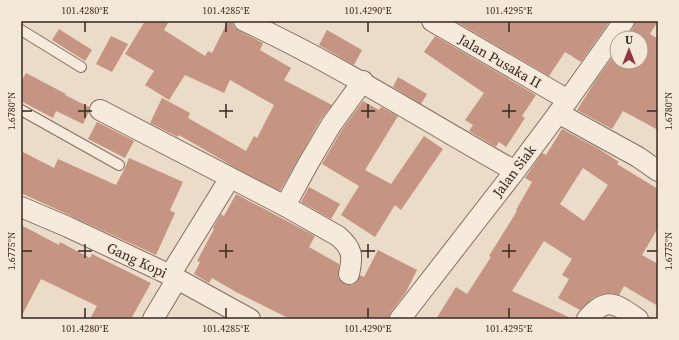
<svg xmlns="http://www.w3.org/2000/svg" width="679" height="340" viewBox="0 0 679 340" font-family="'Source Serif 4',serif">
<style>
.building{fill:#c59483;fill-rule:evenodd}
.lines{fill:none;stroke-linecap:round;stroke-linejoin:round}
.service-casing{stroke:#856e5f;stroke-width:12}
.minor-casing{stroke:#856e5f;stroke-width:22}
.service{stroke:#f6eadc;stroke-width:10}
.minor{stroke:#f6eadc;stroke-width:20}
.ticks{fill:none;stroke:#372921;stroke-width:1.5}
.labels{text-anchor:middle;stroke-width:3;stroke-linejoin:round;paint-order:stroke}
.street-label{font-size:14px;fill:#372921;stroke:#f3e7d8}
.neatline{fill:none;stroke:#372921;stroke-width:1.5}
.ticks-label{font-size:10px;text-anchor:middle;fill:#372921}
</style>
<rect width="100%" height="100%" fill="#ebdbc9"/>
<!-- building -->
<g class="building">
<polygon points="145,21 169,21 164,30 205,56 208,51 212,53 228,21 232,21 234,27 239,31 263,43 260,50 291,68 284,80 332,105 321,119 280,191 236,168 179,135 178,137 150,123 162,98 190,113 188,118 246,151 254,136 257,138 274,105 230,80 224,93 185,75 169,100 145,85 154,71 125,54"/>
<polygon points="455,21 610,21 581,62 565,52 549,76"/>
<polygon points="635,21 658,21 650,34 658,39 658,130 623,111 612,129 577,110 596,80 617,51 617,62 641,62 641,38 626,38 633,28"/>
<polygon points="59,29 92,50 85,61 52,40"/>
<polygon points="327,30 362,50 354,65 319,45"/>
<polygon points="111,36 128,44 112,72 96,64"/>
<polygon points="435,36 536,95 522,116 525,118 506,147 499,142 496,147 469,131 473,125 465,120 484,93 424,52"/>
<polygon points="26,73 66,94 65,95 89,107 89,112 83,124 56,111 53,118 21,101 21,82"/>
<polygon points="398,77 427,94 421,104 393,87"/>
<polygon points="363,101 379,110 381,107 398,116 365,170 391,184 424,136 443,149 401,210 395,205 375,237 341,215 359,186 322,164 341,131"/>
<polygon points="97,122 134,141 125,158 88,139"/>
<path d="M562 129 599 149 619 162 617 164 658 189V228L642 255 658 264V306L624 286 619 295 612 293 602 294 593 298 580 310 558 298 569 279 562 275 572 259 544 241 512 291 573 319H436L456 287 467 294 491 257 489 256 517 211 516 210 532 182 525 178 542 153 546 155ZM583 168 608 185 584 221 560 204Z"/>
<polygon points="21,151 54,168 58,159 116,185 125,168 129,158 183,182 170,210 175,213 156,255 21,193"/>
<polygon points="309,187 340,204 331,219 301,202"/>
<polygon points="236,194 315,236 309,247 339,264 338,277 341,282 346,285 352,285 357,282 360,275 364,277 378,250 417,270 406,292 391,312 389,319 290,319 236,292 212,278 209,283 194,274 200,262 197,261 214,229 213,228 221,214 224,216"/>
<polygon points="21,225 59,245 60,242 90,258 92,254 151,283 131,319 90,319 97,306 41,279 21,317"/>
</g>
<g class="lines">
<!-- service casing -->
<g class="service-casing">
<g id="service">
<polyline points="21,30 81,67"/>
<polyline points="21,110 119,165"/>
</g>
</g>
<!-- minor casing -->
<g class="minor-casing">
<g id="minor">
<path d="M244 21C338 64 425 121 515 171"/>
<polyline points="432,21 568,100"/>
<polyline points="100,110 285,206"/>
<polyline points="558,113 638,157 658,171"/>
<polyline points="21,207 68,227 170,275 250,319"/>
<path d="M349 274C353 256 353 249 338 236L285 206 308 164 331 125 363 81"/>
<polyline points="170,275 230,178"/>
<polyline points="153,319 177,279"/>
<polyline points="400,319 515,171 568,100 624,21"/>
<path d="M587 319C607 295 616 304 638 319"/>
</g>
</g>
<!-- service -->
<use href="#service" class="service"/>
<!-- minor -->
<use href="#minor" class="minor"/>
</g>
<!-- ticks -->
<path class="ticks" d="M85 22V32M226 22V32M368 22V32M509 22V32M85 104V118M226 104V118M368 104V118M509 104V118M22 111H32M78 111H92M219 111H233M361 111H375M502 111H516M647 111H657M85 244V258M226 244V258M368 244V258M509 244V258M22 251H32M78 251H92M219 251H233M361 251H375M502 251H516M647 251H657M85 308V318M226 308V318M368 308V318M509 308V318"/>
<g class="labels">
<!-- street labels -->
<g class="street-label">
<text transform="translate(500 61) rotate(30)" y="5">Jalan Pusaka II</text>
<text transform="translate(514 171) rotate(-53)" y="5">Jalan Siak</text>
<text transform="translate(137 260) rotate(25)" y="5">Gang Kopi</text>
</g>
</g>
<!-- border -->
<rect width="679" height="340" fill="none" stroke="#f3e7d8" stroke-width="44"/>
<!-- north arrow -->
<g transform="translate(629 50)"><circle r="19" fill="#f3e7d8" stroke="#a89b8f"/>
<path d="M0-3L7 15L0 10L-7 15Z" fill="#8f3544"/>
<text y="-6" font-size="11" font-weight="bold" text-anchor="middle" fill="#372921">U</text>
</g>
<rect x="22" y="22" width="635" height="296" class="neatline"/>
<g class="ticks-label">
<text x="85" y="14">101.4280°E</text>
<text x="226" y="14">101.4285°E</text>
<text x="368" y="14">101.4290°E</text>
<text x="509" y="14">101.4295°E</text>
<text transform="translate(11 111) rotate(-90)" y="4">1.6780°N</text>
<text transform="translate(668 111) rotate(-90)" y="4">1.6780°N</text>
<text transform="translate(11 251) rotate(-90)" y="4">1.6775°N</text>
<text transform="translate(668 251) rotate(-90)" y="4">1.6775°N</text>
<text x="85" y="332">101.4280°E</text>
<text x="226" y="332">101.4285°E</text>
<text x="368" y="332">101.4290°E</text>
<text x="509" y="332">101.4295°E</text>
</g>
</svg>
